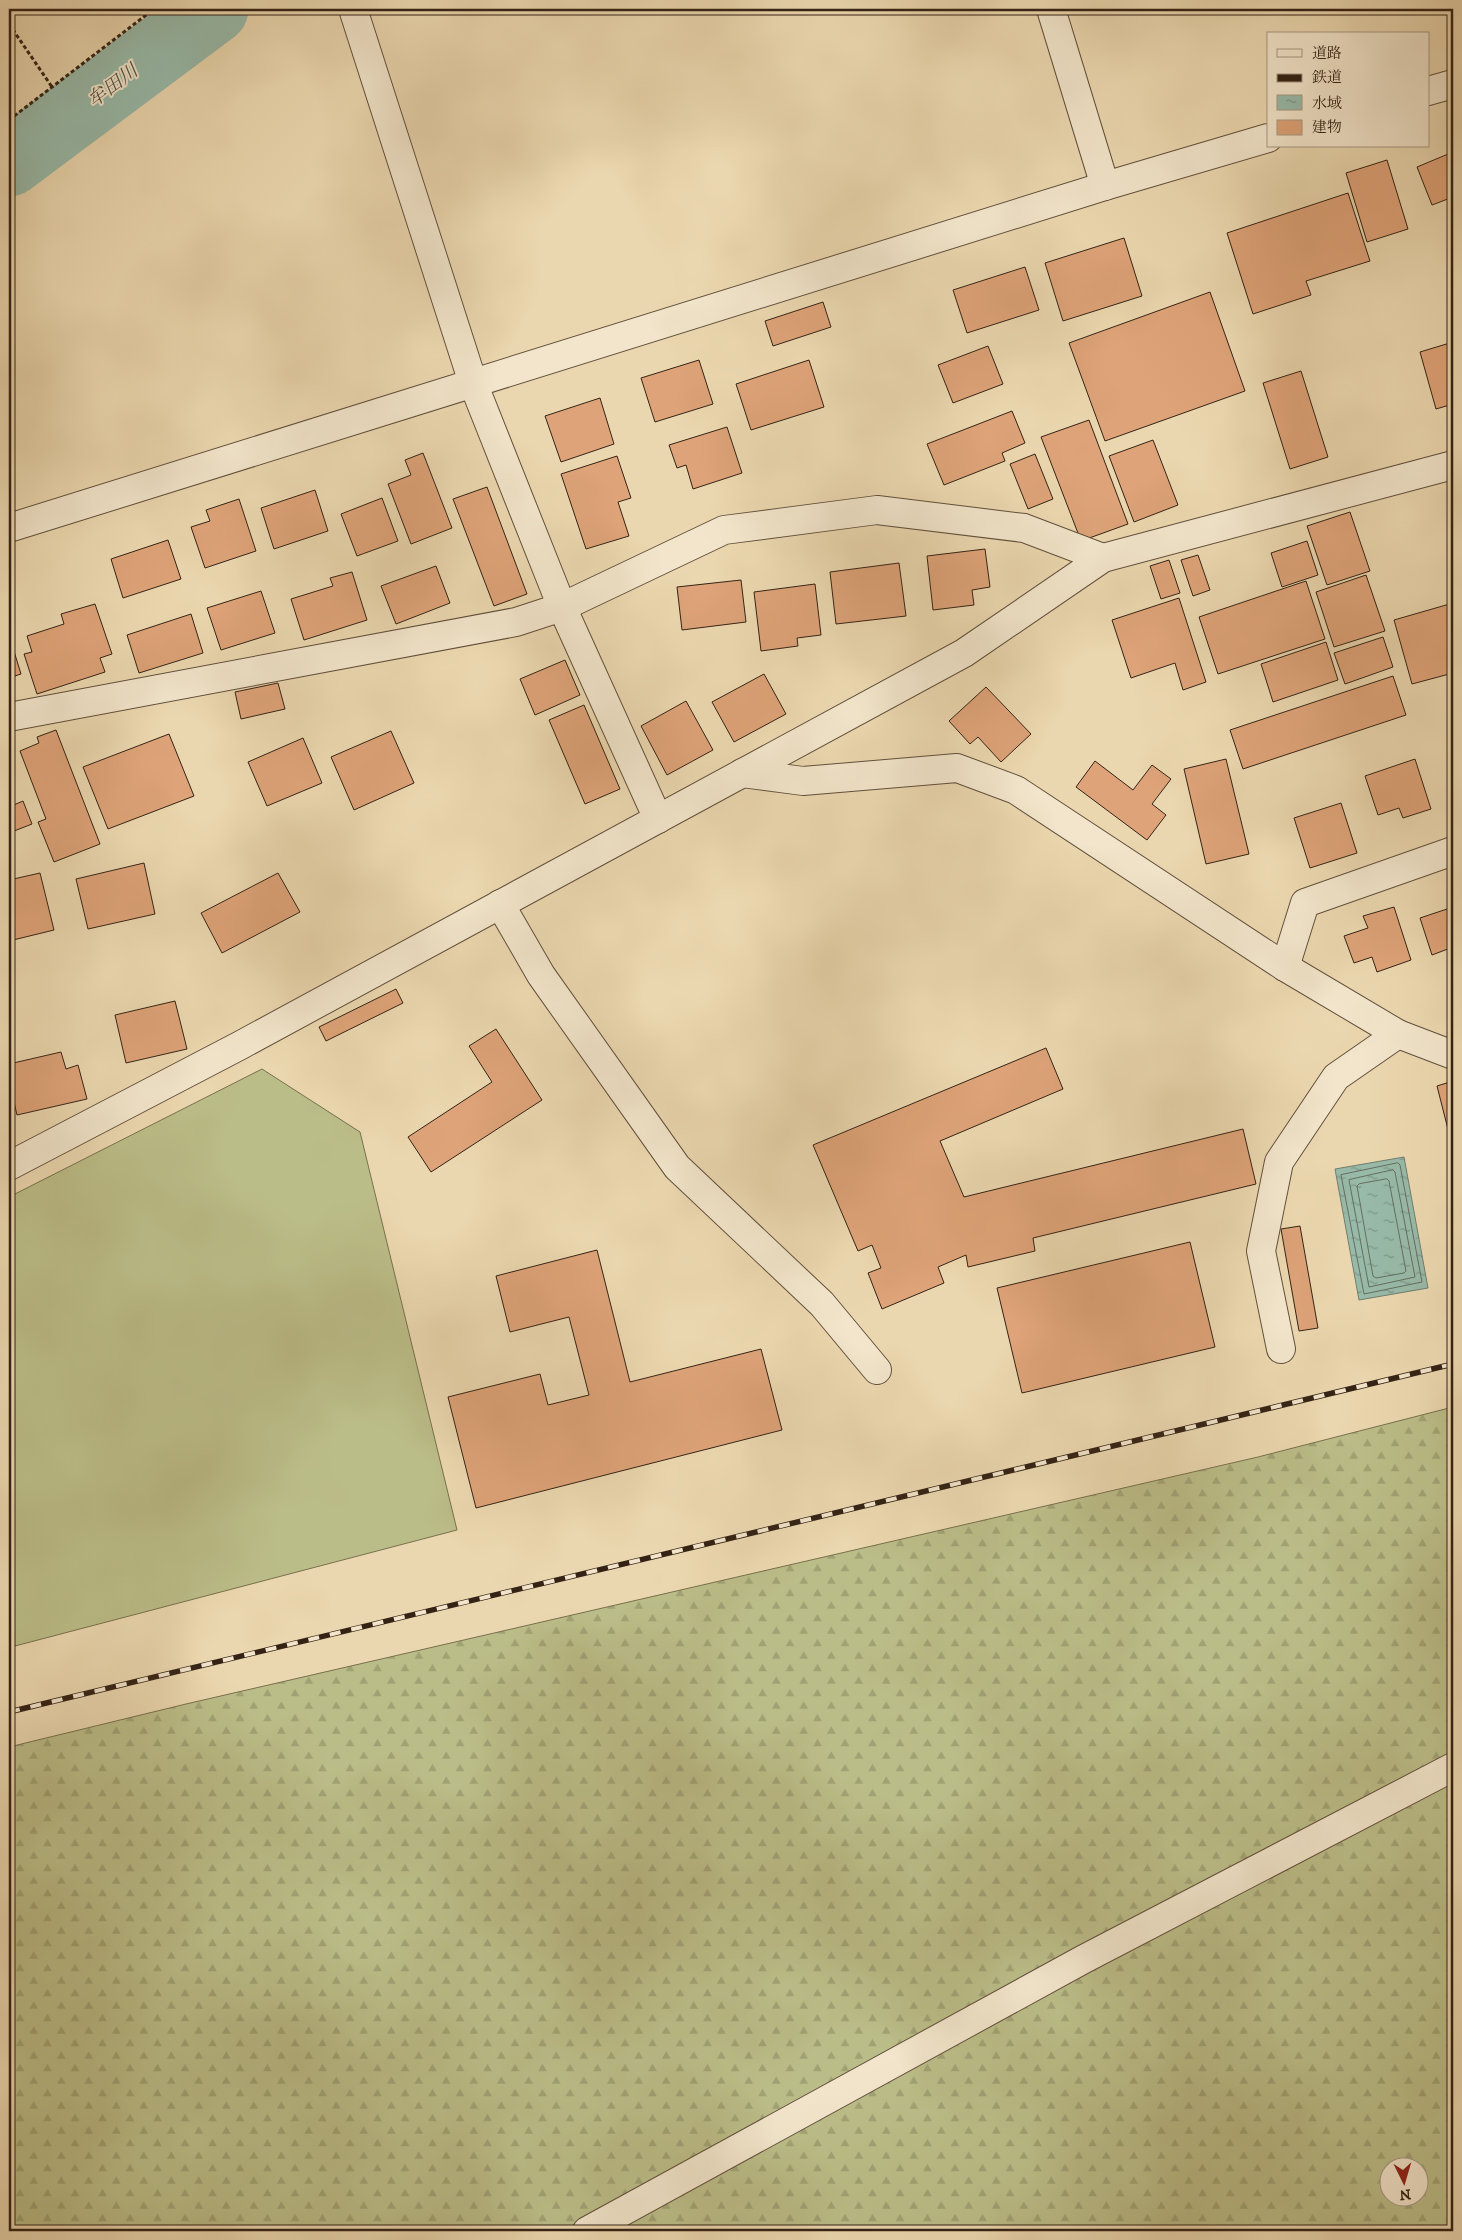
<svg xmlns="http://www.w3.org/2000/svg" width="1462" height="2240" viewBox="0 0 1462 2240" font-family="'IM FELL DW Pica','Noto Serif JP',serif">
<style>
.forest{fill:url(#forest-firs);stroke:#78704e;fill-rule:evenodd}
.garden{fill:#bbbd88;stroke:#78704e}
.water{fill:url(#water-ripples);stroke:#707e6e}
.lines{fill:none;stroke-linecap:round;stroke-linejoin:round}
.shore{stroke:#666e5f;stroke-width:1}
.river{stroke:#98baa9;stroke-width:69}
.building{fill:#dea378;stroke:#342315}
.minor-casing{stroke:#62503c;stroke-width:30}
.path{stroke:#342315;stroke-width:3;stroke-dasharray:4 2.5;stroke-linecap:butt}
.minor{stroke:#f2e5cb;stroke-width:28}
.rail-casing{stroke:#342315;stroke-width:5.5}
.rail{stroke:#f2e5cb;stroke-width:4;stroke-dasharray:11;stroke-linecap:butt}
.labels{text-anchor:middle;stroke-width:4;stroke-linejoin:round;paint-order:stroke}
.water-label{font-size:19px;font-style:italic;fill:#525041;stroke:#f2e5cb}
</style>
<defs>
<pattern id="forest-firs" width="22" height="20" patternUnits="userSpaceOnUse" patternTransform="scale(1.25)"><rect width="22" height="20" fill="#bbbd88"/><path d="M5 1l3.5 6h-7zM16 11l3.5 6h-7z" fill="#a1a274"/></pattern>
<pattern id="water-ripples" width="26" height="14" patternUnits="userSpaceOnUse" patternTransform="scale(1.25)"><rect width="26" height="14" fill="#98baa9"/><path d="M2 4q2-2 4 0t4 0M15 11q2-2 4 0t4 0" fill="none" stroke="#7d9788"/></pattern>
</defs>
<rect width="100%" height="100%" fill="#ebd7af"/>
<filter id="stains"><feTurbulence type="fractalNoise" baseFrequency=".004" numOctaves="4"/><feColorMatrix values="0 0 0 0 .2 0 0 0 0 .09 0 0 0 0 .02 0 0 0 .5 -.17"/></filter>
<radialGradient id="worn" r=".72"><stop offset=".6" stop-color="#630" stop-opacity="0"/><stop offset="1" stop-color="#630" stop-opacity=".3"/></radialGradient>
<!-- forest -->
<path class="forest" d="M1453 1407V2231H9V1747L186 1704 1258 1457ZM1390 2168H1420V2198H1390Z"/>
<!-- garden -->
<polygon class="garden" points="262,1069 360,1132 457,1530 15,1646 9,1624 9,1197"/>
<!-- water -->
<polygon class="water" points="1404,1157 1428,1288 1359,1300 1335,1169"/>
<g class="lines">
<!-- shore -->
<g class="shore">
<polygon points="1398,1163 1400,1165 1422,1282 1364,1294 1341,1175"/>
<polygon points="1393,1170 1395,1172 1415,1277 1369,1287 1349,1180"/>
<polygon points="1387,1179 1389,1181 1406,1271 1404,1273 1376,1278 1373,1276 1357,1186 1359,1184"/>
</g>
<!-- river -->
<polyline class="river" points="9,162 214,9"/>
</g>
<!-- building -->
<g class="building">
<polygon points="1453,152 1453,197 1432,205 1417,167"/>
<polygon points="1387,160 1408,229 1367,242 1346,173"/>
<polygon points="1348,193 1370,261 1306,281 1311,295 1253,314 1227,233"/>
<polygon points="1124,238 1142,296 1063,321 1045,263"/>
<polygon points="1025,267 1039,310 967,333 953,290"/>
<polygon points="1210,292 1245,391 1105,441 1069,343"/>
<polygon points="823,302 831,327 773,346 765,321"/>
<polygon points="1453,342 1453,404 1436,409 1420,352"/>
<polygon points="988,346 1003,384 953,403 938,365"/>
<polygon points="699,360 713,404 655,422 641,378"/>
<polygon points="809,360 824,407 751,430 736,384"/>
<polygon points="1301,371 1328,457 1290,469 1263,383"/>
<polygon points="600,398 614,444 561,462 545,416"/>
<polygon points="1012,411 1025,443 1002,453 1005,461 944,485 927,444"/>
<polygon points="1089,420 1128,524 1081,541 1041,437"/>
<polygon points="727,427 742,473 693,489 686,465 677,468 669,445"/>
<polygon points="1153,440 1178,505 1134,522 1109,456"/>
<polygon points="423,453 452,528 411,544 388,484 411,475 405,460"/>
<polygon points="1035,454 1053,499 1028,509 1010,464"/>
<polygon points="617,456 631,498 618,502 629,536 586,549 561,474"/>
<polygon points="487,487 527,594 494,606 453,499"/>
<polygon points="315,490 328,531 274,549 261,508"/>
<polygon points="382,498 398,541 357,556 341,514"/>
<polygon points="239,499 256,551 205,568 191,527 210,521 206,510"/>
<polygon points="1350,512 1370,571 1327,585 1307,526"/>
<polygon points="168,540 181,579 123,598 111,559"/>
<polygon points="1307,541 1318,575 1282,587 1271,553"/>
<polygon points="985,549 990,587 972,590 974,605 933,610 927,556"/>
<polygon points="1198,555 1210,590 1193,596 1181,560"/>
<polygon points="1169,560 1180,593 1161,599 1150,566"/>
<polygon points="899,563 906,616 836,624 830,572"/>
<polygon points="436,566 450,603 396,624 381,586"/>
<polygon points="352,572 367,620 304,640 291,599 333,586 330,578"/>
<polygon points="1366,575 1385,631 1334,647 1316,592"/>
<polygon points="741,580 746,622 682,630 677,587"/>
<polygon points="1306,581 1325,639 1218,674 1199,617"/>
<polygon points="815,584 821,635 797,638 798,646 761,651 754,592"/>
<polygon points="261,591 275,633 221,650 207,608"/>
<polygon points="1179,598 1206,682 1183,690 1175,663 1131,678 1112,620"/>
<polygon points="1453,603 1453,673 1412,684 1394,620"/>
<polygon points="95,604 112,654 100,658 105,672 37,694 24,654 32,652 27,636 64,624 61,614"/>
<polygon points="191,614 203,653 139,673 127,635"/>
<polygon points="9,635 21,674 9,678"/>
<polygon points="1383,637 1393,667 1345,684 1334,653"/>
<polygon points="1326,642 1338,680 1273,702 1261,664"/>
<polygon points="565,660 580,695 535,715 520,679"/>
<polygon points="764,674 786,714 734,742 712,702"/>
<polygon points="1393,676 1406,715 1243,769 1230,730"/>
<polygon points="278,683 285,709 241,719 235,692"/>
<polygon points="986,687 1031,734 1001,762 978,737 970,744 949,721"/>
<polygon points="686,701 713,750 667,775 641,726"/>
<polygon points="584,705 620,789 585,804 549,720"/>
<polygon points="56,730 100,844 54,862 38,822 46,819 20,751 39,743 37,737"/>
<polygon points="391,731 414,783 354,810 331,757"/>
<polygon points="169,734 194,796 108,829 83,767"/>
<polygon points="303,738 322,783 267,806 248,762"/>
<polygon points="1226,759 1249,854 1206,864 1184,769"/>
<polygon points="1415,759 1431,809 1403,818 1399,808 1378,815 1365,776"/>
<polygon points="1095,761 1133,790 1152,765 1171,779 1152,804 1166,815 1147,840 1076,787"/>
<polygon points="23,801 32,824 9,833 9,807"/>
<polygon points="1341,803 1357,853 1310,868 1294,818"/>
<polygon points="144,863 155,914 88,929 76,879"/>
<polygon points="40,873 54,930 9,941 9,880"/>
<polygon points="278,873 300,912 222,953 201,913"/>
<polygon points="1394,907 1411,960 1377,972 1372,957 1354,963 1344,936 1368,928 1363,916"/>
<polygon points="1453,907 1453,947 1432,955 1420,918"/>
<polygon points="396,989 403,1003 326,1041 319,1027"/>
<polygon points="175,1001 187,1049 126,1063 115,1015"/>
<polygon points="496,1029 542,1100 431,1172 408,1137 492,1082 469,1046"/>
<polygon points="1046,1048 1063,1089 940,1141 964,1197 1243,1129 1256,1184 1033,1238 1035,1251 968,1267 966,1255 938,1267 944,1283 882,1309 868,1273 881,1268 872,1245 858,1251 813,1145"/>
<polygon points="61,1052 66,1069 78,1065 87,1099 17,1115 9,1080 9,1064"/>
<polygon points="1453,1081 1453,1149 1437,1086"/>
<polygon points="1300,1226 1318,1328 1299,1331 1281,1229"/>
<polygon points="1190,1242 1215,1347 1022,1393 997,1288"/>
<polygon points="597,1250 630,1382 761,1349 782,1430 476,1508 448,1397 540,1374 548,1405 589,1395 569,1317 510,1332 496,1276"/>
</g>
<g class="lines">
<!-- minor casing -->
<g class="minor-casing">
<g id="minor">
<polyline points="353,9 473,383 562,607 658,819"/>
<polyline points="1051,9 1105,186"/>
<polyline points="1428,91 1453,84"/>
<polyline points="9,528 1105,186 1268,138"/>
<polyline points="9,717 516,622 562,607 724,530 877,510 1024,528 1103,558"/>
<polyline points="742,773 803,781 957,768 1016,790 1285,967 1398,1034 1453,1055"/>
<polyline points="500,904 541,975 677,1167 822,1304 877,1370"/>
<polyline points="1285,967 1305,903 1453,851"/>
<polyline points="9,1166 239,1046 964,653 1103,558 1453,465"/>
<polyline points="1281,1349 1261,1251 1279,1162 1336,1077 1398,1034"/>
<polyline points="587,2231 1084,1959 1453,1767"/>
</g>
</g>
<!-- path -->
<g class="path">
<polyline points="9,24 52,87"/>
<polyline points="9,120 154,9"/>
</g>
<!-- minor -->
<use href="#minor" class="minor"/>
<!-- rail casing -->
<g class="rail-casing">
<polyline id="rail" points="9,1712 1453,1364"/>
</g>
<!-- rail -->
<use href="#rail" class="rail"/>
</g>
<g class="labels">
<!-- water labels -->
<g class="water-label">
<text transform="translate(112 85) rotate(-37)" y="7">牟田川</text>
</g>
</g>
<!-- margin -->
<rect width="1462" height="2240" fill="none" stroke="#ebd7af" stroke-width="30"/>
<rect x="10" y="10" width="1442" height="2220" fill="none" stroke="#342315" stroke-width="2.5"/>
<rect x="15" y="15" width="1432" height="2210" fill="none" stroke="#342315"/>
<!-- legend -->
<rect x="1267" y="32" width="162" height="115" fill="#f2e5cb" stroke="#a69782"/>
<rect x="1277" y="49" width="25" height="8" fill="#f2e5cb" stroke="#a69782"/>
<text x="1312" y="58" font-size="15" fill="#342315">道路</text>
<rect x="1277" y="74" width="25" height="8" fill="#342315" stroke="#a69782"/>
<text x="1312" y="82" font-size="15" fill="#342315">鉄道</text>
<rect x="1277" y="95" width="25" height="15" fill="url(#water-ripples)" stroke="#a69782"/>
<text x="1312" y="108" font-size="15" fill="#342315">水域</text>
<rect x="1277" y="120" width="25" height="15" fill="#dea378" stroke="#a69782"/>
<text x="1312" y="132" font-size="15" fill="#342315">建物</text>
<!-- north arrow -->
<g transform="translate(1404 2182) rotate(175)"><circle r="24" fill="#f2e5cb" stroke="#a69782"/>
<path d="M0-4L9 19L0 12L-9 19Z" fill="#8f2418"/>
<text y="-8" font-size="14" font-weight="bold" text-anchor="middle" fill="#342315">N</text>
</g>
<rect width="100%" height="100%" filter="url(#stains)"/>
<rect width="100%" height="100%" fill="url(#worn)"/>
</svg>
